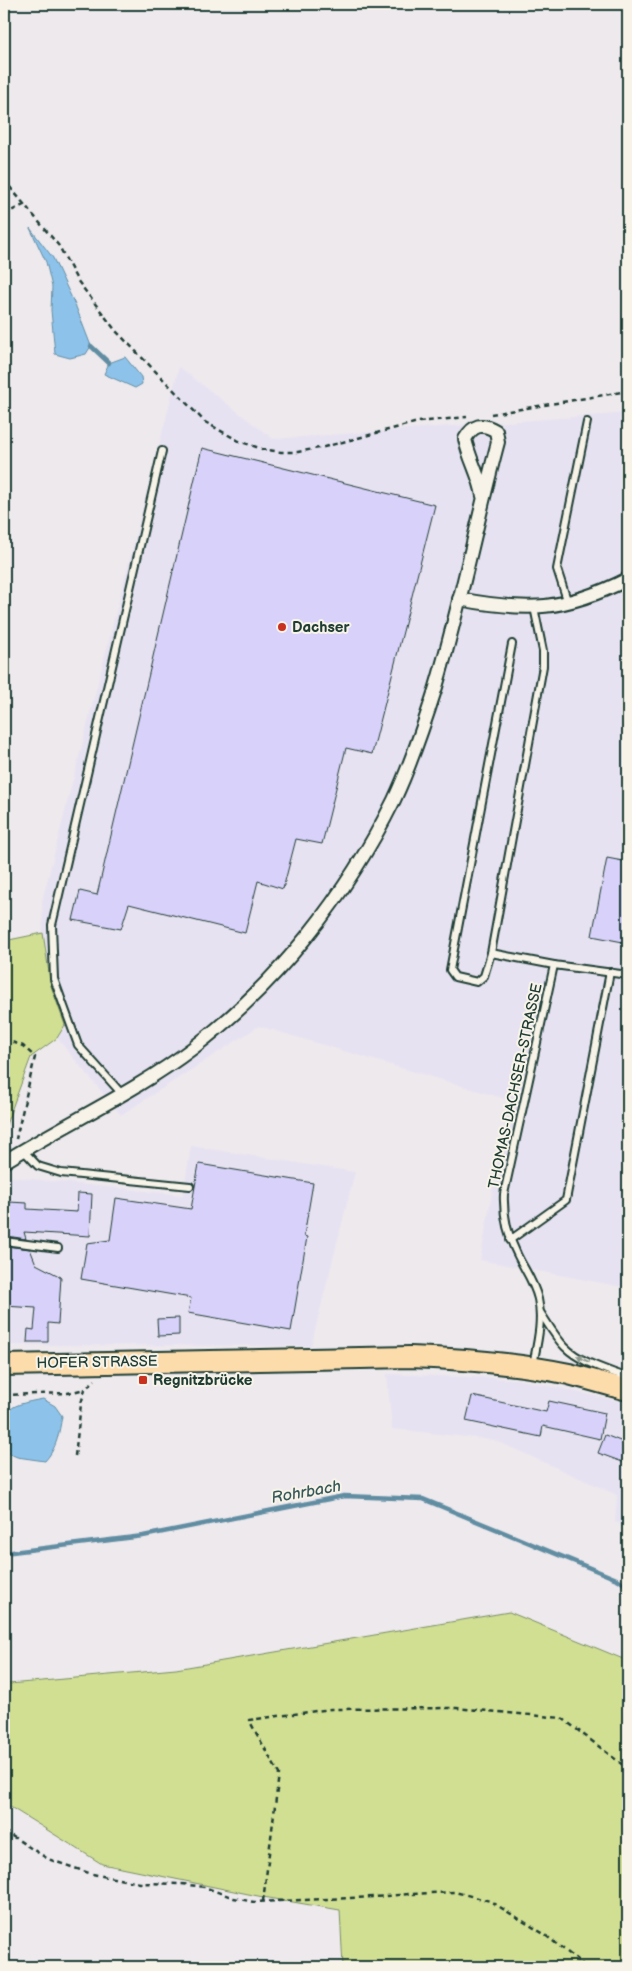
<svg xmlns="http://www.w3.org/2000/svg" width="632" height="1971" viewBox="0 0 632 1971" font-family="'Balsamiq Sans',sans-serif">
<style>
.built{fill:#e7e2f1}
.green{fill:#d1df93;stroke:#788e64}
.water{fill:#8dc3eb;stroke:#618da2}
.lines{fill:none;stroke-linecap:round;stroke-linejoin:round}
.stream{stroke:#618da2;stroke-width:4.5}
.building{fill:#d8d1fa;stroke:#1f3d34}
.service-casing{stroke:#1f3d34;stroke-width:10}
.minor-casing{stroke:#1f3d34;stroke-width:16}
.primary-casing{stroke:#1f3d34;stroke-width:24}
.path{stroke:#1f3d34;stroke-width:2.5;stroke-dasharray:5 4;stroke-linecap:butt}
.service{stroke:#f7f3e8;stroke-width:6}
.minor{stroke:#f7f3e8;stroke-width:12}
.primary{stroke:#fddcac;stroke-width:20}
.oneway{fill:#8b988e}
.poi-dot{fill:#c8321e;stroke:#f7f3e8;stroke-width:2}
.labels{text-anchor:middle;stroke-width:4;stroke-linejoin:round;paint-order:stroke}
.poi-label{font-size:15px;font-weight:bold;fill:#1f3d34;stroke:#f7f3e8;text-anchor:start}
.street-label{font-size:15px;fill:#1f3d34;stroke:#f7f3e8}
.water-label{font-size:16px;font-style:italic;fill:#355859;stroke:#f7f3e8}
</style>
<rect width="100%" height="100%" fill="#eee9ed"/>
<filter id="ink" filterUnits="userSpaceOnUse"><feTurbulence type="fractalNoise" baseFrequency=".02" numOctaves="2"/><feDisplacementMap in="SourceGraphic" scale="10" xChannelSelector="R" yChannelSelector="G"/><feConvolveMatrix kernelMatrix="1 2 1 2 8 2 1 2 1" color-interpolation-filters="sRGB"/></filter>
<g filter="url(#ink)">
<!-- built -->
<g class="built">
<polygon points="179,367 273,439 628,413 628,1288 480,1260 509,1100 259,1026 121,1115 57,1038 65,1025 51,986 43,933 42,901"/>
<polygon points="191,1146 355,1172 311,1346 4,1345 4,1176 183,1195"/>
<polygon points="387,1374 517,1379 628,1403 628,1526 615,1522 617,1495 494,1440 392,1429"/>
</g>
<!-- green -->
<g class="green">
<polygon points="43,933 51,986 65,1025 57,1038 31,1057 4,1130 4,941"/>
<polygon points="509,1612 628,1661 628,1967 343,1967 340,1910 263,1897 102,1864 4,1803 4,1681 9,1684 176,1669"/>
</g>
<!-- water -->
<g class="water">
<polygon points="30,228 53,258 76,307 91,346 86,354 70,358 55,354 51,310 52,287 46,262"/>
<polygon points="125,357 141,377 142,384 135,388 104,374 109,363"/>
<path d="M43 1399 55 1406 62 1416C59 1433 57 1448 45 1461L17 1457 4 1451C0 1410 4 1406 43 1399Z"/>
</g>
<g class="lines">
<!-- stream -->
<g class="stream">
<polyline points="91,346 109,363"/>
<polyline points="4,1553 143,1536 344,1496 423,1499 619,1580 628,1587"/>
</g>
</g>
<!-- building -->
<g class="building">
<polygon points="202,448 435,505 372,754 346,748 322,844 296,839 283,889 258,881 245,933 129,904 121,929 73,920 80,891 97,895"/>
<polygon points="607,858 628,862 628,943 592,936"/>
<polygon points="199,1164 313,1183 304,1236 307,1237 291,1331 188,1313 191,1298 81,1279 87,1243 110,1240 116,1198 191,1209"/>
<polygon points="78,1193 92,1194 90,1236 24,1232 26,1239 7,1236 9,1202 27,1203 27,1209 77,1212"/>
<polygon points="6,1246 30,1249 36,1264 61,1277 58,1324 48,1323 48,1342 27,1342 28,1329 34,1330 36,1308 4,1306 4,1248 6,1249"/>
<polygon points="179,1318 179,1335 158,1336 157,1319"/>
<polygon points="472,1396 546,1412 549,1401 605,1413 600,1439 543,1426 541,1437 466,1421"/>
<polygon points="605,1435 628,1444 628,1464 598,1453"/>
</g>
<g class="lines">
<!-- service casing -->
<g class="service-casing">
<g id="service">
<polyline points="568,603 557,569 587,422"/>
<polyline points="534,607 543,651 543,666 491,953 554,965"/>
<polyline points="491,953 484,976 477,982 455,977 450,970 512,644"/>
<polyline points="122,1094 78,1045 54,979 52,925 162,451"/>
<polyline points="23,1150 38,1166 61,1173 190,1186"/>
<polyline points="510,1240 566,1200 610,972"/>
<polyline points="4,1241 58,1248"/>
<path d="M540 1312C548 1324 555 1337 565 1347 581 1363 608 1370 628 1378"/>
<path d="M533 1365C537 1344 543 1321 538 1299 534 1282 524 1269 517 1254 507 1234 503 1216 504 1194L554 965 628 975"/>
</g>
</g>
<!-- minor casing -->
<g class="minor-casing">
<g id="minor">
<path d="M459 599C527 612 565 611 628 579"/>
<path d="M4 1162C66 1123 134 1093 193 1048 278 983 347 895 394 800 411 764 424 725 436 687 460 607 476 524 498 442L496 431C482 422 473 425 465 439 469 459 480 476 483 496"/>
</g>
</g>
<!-- primary casing -->
<g class="primary-casing">
<path id="primary" d="M4 1365 410 1357C464 1359 517 1363 569 1374 589 1379 609 1385 628 1390"/>
</g>
<!-- path -->
<g class="path">
<polyline points="4,180 59,246 77,280 116,331 205,422 239,441 262,449 281,452 298,452 324,447 418,422 467,417"/>
<polyline points="4,214 26,204"/>
<polyline points="491,414 628,391"/>
<polyline points="4,1039 23,1046 35,1057 16,1139"/>
<polyline points="4,1395 68,1393 85,1389"/>
<polyline points="75,1456 81,1404 85,1389 95,1380"/>
<polyline points="4,1831 48,1859 92,1874 140,1883 182,1884 204,1887 234,1898 254,1902 375,1897 410,1894 455,1892 490,1901 544,1934 581,1963 584,1967"/>
<polyline points="263,1901 279,1774 249,1720 331,1709 456,1708 562,1718 628,1769"/>
</g>
<!-- service -->
<use href="#service" class="service"/>
<!-- minor -->
<use href="#minor" class="minor"/>
<!-- primary -->
<use href="#primary" class="primary"/>
</g>
<!-- one-way arrows -->
<defs><path id="oneway-solid" d="M-6-.8H1V-3.2L6.5 0L1 3.2V.8H-6Z" transform="scale(1.25)"/></defs>
<use class="oneway" href="#oneway-solid" transform="translate(583 1359) rotate(-153)"/>
</g>
<!-- markers -->
<g class="poi-dot">
<circle cx="282" cy="627" r="5"/>
<rect x="138" y="1375" width="10" height="10" rx="2.5"/>
</g>
<g class="labels">
<!-- poi labels -->
<g class="poi-label">
<text x="292" y="632">Dachser</text>
<text x="153" y="1385">Regnitzbrücke</text>
</g>
<!-- street labels -->
<g class="street-label">
<text transform="translate(515 1086) rotate(-78)" y="5">THOMAS-DACHSER-STRASSE</text>
<text transform="translate(97 1362) rotate(-1)" y="5">HOFER STRASSE</text>
</g>
<!-- water labels -->
<g class="water-label">
<text transform="translate(306 1491) rotate(-10)" y="6">Rohrbach</text>
</g>
</g>
<!-- margin -->
<rect width="632" height="1971" fill="none" stroke="#f7f3e8" stroke-width="20"/>
<rect x="10" y="10" width="612" height="1951" fill="none" stroke="#1f3d34" stroke-width="2" filter="url(#ink)"/>
</svg>
